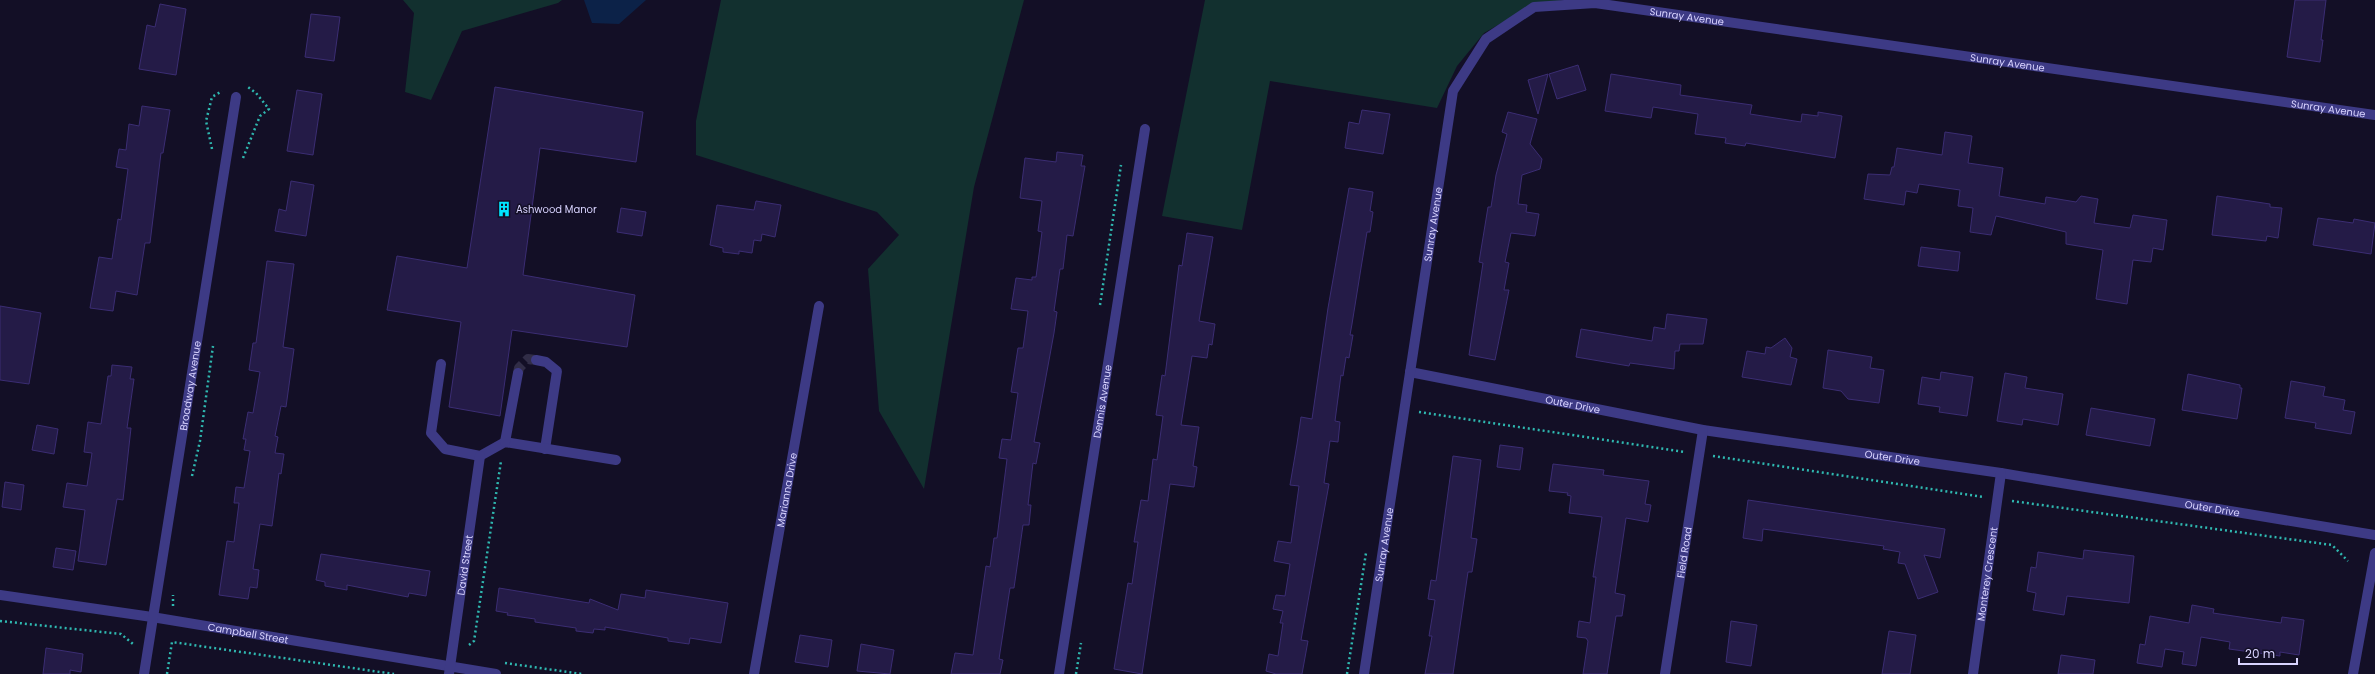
<svg xmlns="http://www.w3.org/2000/svg" width="2375" height="674" viewBox="0 0 2375 674" font-family="Poppins,sans-serif">
<style>
.green{fill:#12302f}
.water{fill:#0c2248}
.building{fill:#241b47;stroke:#3b2d73}
.lines{fill:none;stroke-linecap:round;stroke-linejoin:round}
.minor-tunnel{stroke:#312d47;stroke-width:10;stroke-dasharray:10 5;stroke-linecap:butt}
.path{stroke:#2fb8b0;stroke-width:2.5;stroke-dasharray:2 3;stroke-linecap:butt}
.minor{stroke:#3d3a85;stroke-width:10}
.labels{text-anchor:middle;stroke-width:3;stroke-linejoin:round;paint-order:stroke}
.street-label{font-size:10px;fill:#d9d4ff;stroke:#130f26}
.poi-label{font-size:10px;fill:#d9d4ff;stroke:#130f26;text-anchor:start}
</style>
<rect width="100%" height="100%" fill="#130f26"/>
<!-- green -->
<g class="green">
<polygon points="403,0 562,0 558,3 462,31 431,100 405,92 414,13"/>
<polygon points="721,0 1024,0 974,187 924,489 879,411 868,269 899,235 877,212 696,155 696,121"/>
<polygon points="1205,0 1563,0 1526,9 1484,33 1457,66 1437,108 1270,81 1242,230 1162,216"/>
</g>
<!-- water -->
<polygon class="water" points="584,0 646,0 619,24 592,23"/>
<!-- building -->
<g class="building">
<polygon points="2295,0 2326,0 2321,40 2323,40 2320,62 2287,57"/>
<polygon points="160,4 186,9 176,75 139,69 147,25 155,27"/>
<polygon points="311,14 340,17 334,61 305,57"/>
<polygon points="1578,65 1586,90 1557,99 1549,74"/>
<polygon points="1548,74 1538,114 1528,80"/>
<polygon points="1611,74 1681,85 1680,95 1752,105 1750,114 1801,122 1802,114 1818,116 1818,112 1842,116 1835,158 1746,143 1745,146 1725,143 1726,138 1695,134 1698,114 1653,107 1651,118 1605,111"/>
<polygon points="495,87 643,112 636,162 540,148 523,275 635,295 627,347 512,330 500,416 449,407 461,322 387,310 397,256 467,268"/>
<polygon points="297,90 322,94 313,155 287,151"/>
<polygon points="142,106 170,110 163,153 161,153 150,243 145,243 137,295 116,291 113,311 90,308 99,257 112,259 118,219 121,220 128,169 116,167 119,149 126,150 129,124 139,126"/>
<polygon points="1362,110 1390,114 1383,154 1345,148 1349,122 1359,124"/>
<polygon points="1508,112 1537,119 1530,144 1542,159 1540,169 1522,175 1518,204 1527,205 1526,212 1539,214 1535,236 1511,233 1505,262 1509,263 1504,290 1509,290 1495,360 1469,355 1483,263 1479,262 1488,207 1491,207 1496,175 1507,134 1502,132"/>
<polygon points="1945,132 1972,136 1968,163 2003,168 1999,196 2045,204 2046,197 2076,202 2081,196 2098,199 2094,223 2130,228 2133,215 2167,220 2163,250 2153,248 2151,262 2133,260 2127,304 2096,299 2103,250 2066,244 2066,232 1996,216 1991,235 1970,232 1973,208 1958,206 1960,190 1919,184 1917,193 1906,191 1904,205 1864,199 1868,174 1890,175 1892,167 1894,167 1897,148 1942,155"/>
<polygon points="1057,152 1083,155 1081,166 1085,166 1073,236 1067,235 1063,269 1060,269 1054,311 1057,312 1054,333 1034,442 1040,443 1036,464 1033,463 1028,505 1031,505 1029,525 1023,525 1014,588 1010,588 999,659 1003,660 1000,674 951,674 955,653 973,655 986,566 990,567 994,538 997,538 1007,459 999,458 1002,439 1011,440 1018,393 1011,392 1018,348 1023,348 1028,311 1011,309 1016,278 1032,280 1032,277 1036,277 1042,232 1038,231 1042,201 1020,198 1025,158 1056,162"/>
<polygon points="291,181 314,185 306,236 275,231 279,209 286,211"/>
<polygon points="1349,188 1373,192 1370,211 1373,212 1370,232 1367,232 1361,268 1352,324 1350,335 1353,335 1349,358 1346,357 1343,376 1341,375 1335,421 1340,422 1338,442 1330,441 1324,483 1329,484 1301,640 1308,641 1302,674 1276,674 1266,671 1269,654 1278,656 1283,623 1280,623 1283,611 1273,609 1276,595 1285,596 1290,564 1274,561 1278,541 1291,543 1299,486 1290,485 1297,444 1301,417 1312,419 1328,308"/>
<polygon points="2217,196 2270,204 2270,207 2282,208 2278,238 2267,236 2266,241 2212,235"/>
<polygon points="756,201 781,205 775,237 762,234 761,241 754,240 752,253 739,251 739,254 723,252 723,248 710,245 717,205 754,210"/>
<polygon points="621,208 646,212 642,236 617,232"/>
<polygon points="2318,218 2353,223 2354,219 2375,223 2371,254 2313,245"/>
<polygon points="1187,233 1213,237 1199,321 1215,324 1212,345 1209,344 1207,358 1192,356 1181,425 1199,427 1193,466 1197,467 1194,487 1170,484 1142,674 1114,669 1128,583 1132,584 1138,542 1134,542 1141,500 1148,501 1153,459 1157,460 1163,416 1156,415 1162,375 1165,376 1179,265 1182,266"/>
<polygon points="1921,247 1960,252 1958,271 1918,266"/>
<polygon points="267,261 294,264 283,347 294,349 286,407 281,406 275,436 278,437 275,453 284,454 281,474 279,473 272,526 260,524 253,569 259,570 257,588 250,587 248,599 219,595 227,541 234,542 239,503 234,503 236,487 244,488 250,451 244,450 246,439 243,439 248,412 253,413 260,372 249,370 253,343 256,343"/>
<polygon points="0,306 41,313 29,384 0,380"/>
<polygon points="1667,314 1707,319 1703,344 1680,344 1679,351 1675,351 1674,369 1630,363 1629,366 1576,357 1581,329 1652,341 1654,327 1665,329"/>
<polygon points="1785,338 1792,348 1790,357 1797,359 1791,385 1742,377 1747,351 1765,354 1766,347 1771,348"/>
<polygon points="1828,350 1872,357 1870,368 1884,370 1879,403 1848,399 1841,391 1823,388"/>
<polygon points="112,365 132,367 130,379 134,379 127,428 131,428 123,500 117,499 106,565 78,561 85,510 63,507 67,483 87,486 92,453 84,452 88,422 101,424 108,376 111,376"/>
<polygon points="1941,372 1973,377 1967,416 1939,412 1940,407 1918,404 1922,377 1940,380"/>
<polygon points="2005,373 2027,377 2025,388 2063,394 2058,425 2023,419 2022,425 1997,421"/>
<polygon points="2188,374 2240,385 2240,388 2242,388 2237,419 2182,410"/>
<polygon points="2291,381 2325,387 2323,396 2345,400 2343,410 2355,412 2351,434 2315,428 2316,423 2285,418"/>
<polygon points="2091,408 2155,419 2150,446 2086,435"/>
<polygon points="37,425 58,429 54,454 32,450"/>
<polygon points="1500,445 1523,448 1520,470 1497,467"/>
<polygon points="1453,456 1481,460 1471,538 1477,539 1472,572 1468,572 1453,674 1425,674 1432,636 1429,636 1435,600 1428,599 1431,580 1436,581"/>
<polygon points="1553,464 1604,470 1603,475 1649,481 1645,504 1651,505 1648,522 1626,518 1615,593 1625,595 1622,616 1616,616 1607,674 1583,674 1588,641 1586,638 1577,637 1579,621 1590,623 1596,577 1593,577 1602,517 1569,513 1571,496 1567,495 1568,493 1549,491"/>
<polygon points="5,482 24,485 21,510 2,507"/>
<polygon points="1748,500 1945,529 1940,558 1924,555 1938,592 1918,599 1905,564 1898,563 1900,552 1883,549 1884,546 1763,529 1762,541 1743,538"/>
<polygon points="56,548 76,551 73,570 53,567"/>
<polygon points="2084,550 2134,556 2129,603 2067,596 2064,615 2033,610 2036,593 2027,591 2031,567 2036,568 2038,552 2083,559"/>
<polygon points="321,554 430,571 426,596 409,593 408,597 347,585 347,590 325,586 325,582 316,580"/>
<polygon points="499,588 589,603 590,599 618,610 621,594 645,598 646,590 728,603 721,643 690,638 689,644 668,641 668,638 605,627 605,630 594,629 593,633 576,631 576,628 535,622 535,619 507,615 508,613 496,611"/>
<polygon points="2192,605 2214,609 2213,613 2281,623 2282,617 2304,620 2299,655 2280,652 2280,656 2229,649 2230,642 2201,637 2196,666 2182,664 2184,652 2165,649 2162,667 2137,663 2140,644 2145,645 2150,616 2189,623"/>
<polygon points="1731,621 1757,625 1751,666 1726,662"/>
<polygon points="1889,631 1916,635 1910,674 1882,674"/>
<polygon points="800,635 832,640 828,667 795,662"/>
<polygon points="861,644 894,650 890,674 857,671"/>
<polygon points="46,648 83,654 81,672 70,670 70,674 43,674"/>
<polygon points="2061,655 2095,660 2093,674 2058,674"/>
</g>
<g class="lines">
<!-- minor-tunnel -->
<polyline class="minor-tunnel" points="518,373 519,368 528,359 536,360"/>
<!-- path -->
<g class="path">
<polyline points="212,149 206,121 212,97 222,91"/>
<polyline points="243,158 260,116 269,109 256,93 248,87"/>
<polyline points="1100,305 1121,165"/>
<polyline points="1419,412 1685,452"/>
<polyline points="1713,456 1983,497"/>
<polyline points="192,476 200,441 213,346"/>
<polyline points="2012,501 2332,545 2348,561"/>
<polyline points="173,606 173,595"/>
<polyline points="0,621 121,634 133,644"/>
<polyline points="469,645 474,641 501,461"/>
<polyline points="505,663 582,674"/>
<polyline points="167,674 172,642 394,674"/>
<polyline points="1076,674 1081,643"/>
<polyline points="1347,674 1366,553"/>
</g>
<!-- minor -->
<g class="minor">
<polyline points="536,360 546,362 557,371 545,449"/>
<polyline points="441,364 431,433 445,449 480,456 505,442 616,460"/>
<path id="s1" d="M1410 372 1703 430 2001 473 2375 535"/>
<polyline points="505,442 518,373"/>
<path id="s2" d="M0 595 152 617 496 674"/>
<path id="s3" d="M144 674 236 97"/>
<path id="s4" d="M449 674 480 456"/>
<path id="s5" d="M754 674 819 306"/>
<path id="s6" d="M1059 674 1145 129"/>
<path id="s7" d="M1364 674 1453 91 1486 39 1534 7 1595 3 2375 115"/>
<path id="s8" d="M1665 674 1703 430"/>
<path id="s9" d="M1973 674 2001 473"/>
<polyline points="2353,674 2375,553"/>
</g>
</g>
<!-- icons -->
<defs>
<g id="building-bare" transform="scale(1.2)"><path d="M-4-6H4V6H1V3H-1V6H-4ZM-2.5-4.3h1.7v1.8h-1.7ZM.8-4.3h1.7v1.8H.8ZM-2.5-1h1.7V.8h-1.7ZM.8-1h1.7V.8H.8Z" fill="#00e5ff" stroke="#130f26" stroke-width="2.5" paint-order="stroke"/></g>
</defs>
<g fill-rule="evenodd">
<use href="#building-bare" x="504" y="209"/>
</g>
<g class="labels">
<!-- street labels -->
<g class="street-label">
<text dy="4" stroke="none"><textPath href="#s7" startOffset="863">Sunray Avenue</textPath></text>
<text dy="4" stroke="none"><textPath href="#s7" startOffset="1187">Sunray Avenue</textPath></text>
<text dy="4" stroke="none"><textPath href="#s7" startOffset="1511">Sunray Avenue</textPath></text>
<text dy="4" stroke="none"><textPath href="#s7" startOffset="455">Sunray Avenue</textPath></text>
<text dy="4" stroke="none"><textPath href="#s3" startOffset="292">Broadway Avenue</textPath></text>
<text dy="4" stroke="none"><textPath href="#s6" startOffset="276">Dennis Avenue</textPath></text>
<text dy="4" stroke="none"><textPath href="#s1" startOffset="166">Outer Drive</textPath></text>
<text dy="4" stroke="none"><textPath href="#s1" startOffset="490">Outer Drive</textPath></text>
<text dy="4" stroke="none"><textPath href="#s5" startOffset="187">Marianna Drive</textPath></text>
<text dy="4" stroke="none"><textPath href="#s1" startOffset="814">Outer Drive</textPath></text>
<text dy="4" stroke="none"><textPath href="#s7" startOffset="131">Sunray Avenue</textPath></text>
<text dy="4" stroke="none"><textPath href="#s8" startOffset="123">Field Road</textPath></text>
<text dy="4" stroke="none"><textPath href="#s4" startOffset="110">David Street</textPath></text>
<text dy="4" stroke="none"><textPath href="#s9" startOffset="101">Monterey Crescent</textPath></text>
<text dy="4" stroke="none"><textPath href="#s2" startOffset="251">Campbell Street</textPath></text>
</g>
<!-- poi labels -->
<g class="poi-label">
<text x="516" y="213">Ashwood Manor</text>
</g>
</g>
<!-- scale -->
<path d="M2239 658v6h58v-6" fill="none" stroke="#d9d4ff" stroke-width="2"/>
<text x="2245" y="658" font-size="12" fill="#d9d4ff" stroke="#130f26" stroke-width="3" paint-order="stroke">20 m</text>
</svg>
